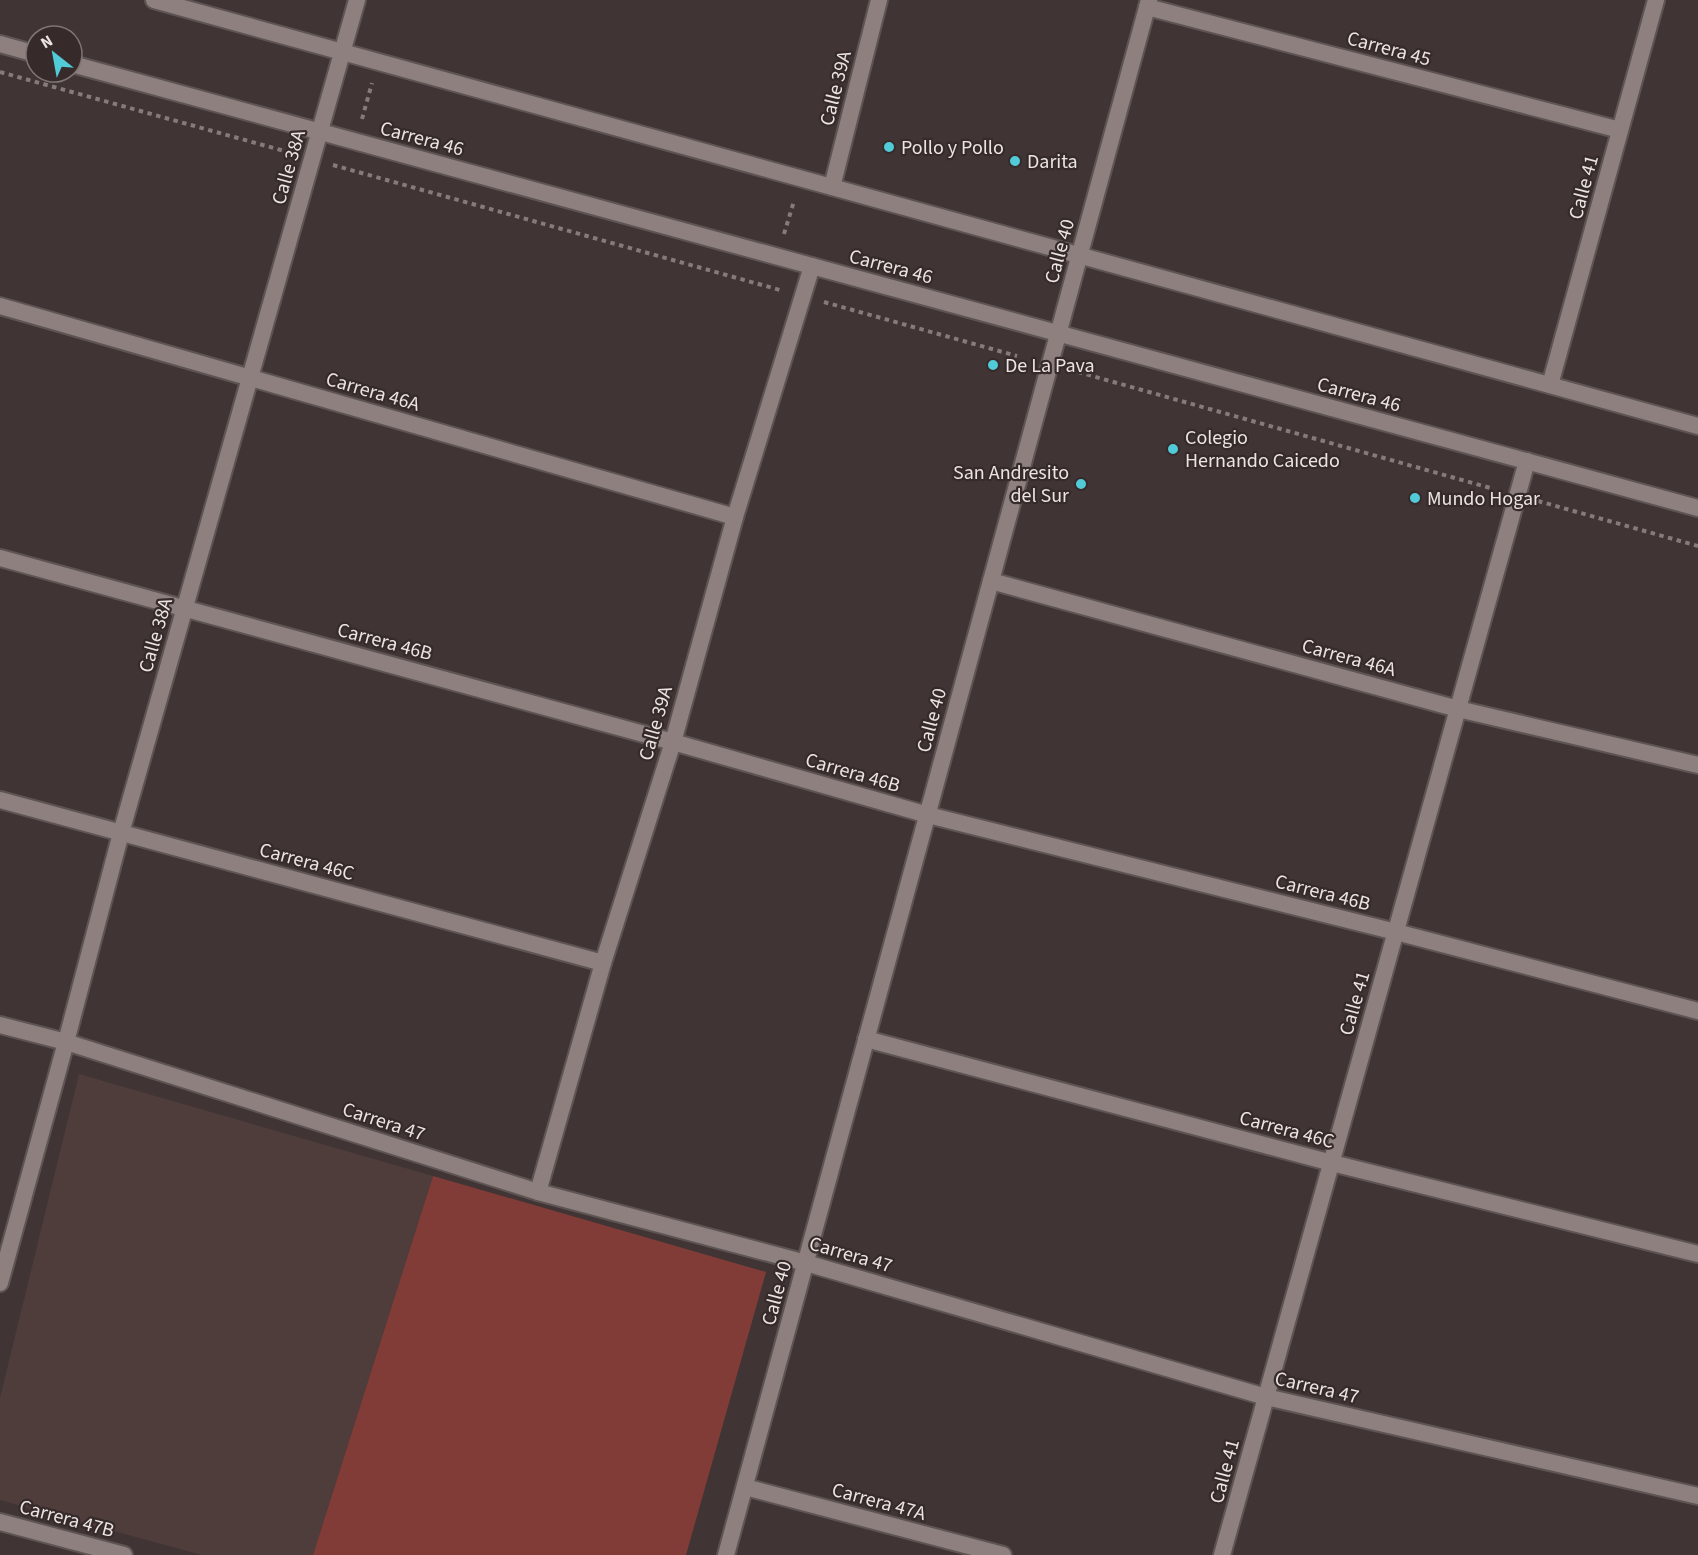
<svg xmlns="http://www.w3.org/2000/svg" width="1698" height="1555" viewBox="0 0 1698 1555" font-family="'Source Sans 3',sans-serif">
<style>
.built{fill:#4f3d3b}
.green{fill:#813c38}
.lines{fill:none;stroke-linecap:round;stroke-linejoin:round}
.minor-casing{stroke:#5d5453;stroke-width:20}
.secondary-casing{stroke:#5d5453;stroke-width:20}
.path{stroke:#857b7a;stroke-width:4;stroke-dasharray:4.5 4.5;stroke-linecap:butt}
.minor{stroke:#8d807e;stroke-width:16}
.secondary{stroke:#8d807e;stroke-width:16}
.poi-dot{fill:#52cbd8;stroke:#362b2a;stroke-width:2}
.labels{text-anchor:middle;stroke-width:4.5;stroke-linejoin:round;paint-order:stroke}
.street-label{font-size:20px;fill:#ebe4e3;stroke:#362b2a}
.poi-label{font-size:20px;fill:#ebe4e3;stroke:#362b2a;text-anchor:start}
</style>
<rect width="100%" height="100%" fill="#403534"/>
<!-- built -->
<polygon class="built" points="79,1074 433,1176 313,1555 202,1555 0,1500 0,1398"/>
<!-- green -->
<polygon class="green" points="433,1176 766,1272 686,1555 313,1555"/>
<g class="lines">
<!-- minor casing -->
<g class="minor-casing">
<g id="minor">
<polyline points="1147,7 1620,130"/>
<polyline points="832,187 879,0"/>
<polyline points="0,306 735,517"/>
<polyline points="1550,385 1656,0"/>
<polyline points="0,558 673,742 928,815 1396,932 1698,1011"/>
<polyline points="991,581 1458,709 1698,765"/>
<polyline points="0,800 603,963"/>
<polyline points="0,1025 66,1042 538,1192 806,1263 1266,1397 1698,1496"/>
<polyline points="866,1039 1332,1163 1698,1254"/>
<polyline points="538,1192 603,963 673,742 735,517 812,266"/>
<polyline points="0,1283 66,1042 121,833 357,0"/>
<polyline points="745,1487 1003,1555"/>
<polyline points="0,1522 124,1555"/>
<polyline points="726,1555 1149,0"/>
<polyline points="1222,1555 1527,461"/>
</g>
</g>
<!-- secondary casing -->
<g class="secondary-casing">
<g id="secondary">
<polyline points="154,0 1698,426"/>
<polyline points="0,44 36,54"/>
<polyline points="72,64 1698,508"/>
</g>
</g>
<!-- path -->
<g class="path">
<polyline points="0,72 288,152"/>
<polyline points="362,119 372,83"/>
<polyline points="333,165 780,290"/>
<polyline points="784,234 794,201"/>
<polyline points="824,302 1017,356"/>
<polyline points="1078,372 1494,489"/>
<polyline points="1538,501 1698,546"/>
</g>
<!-- minor -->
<use href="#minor" class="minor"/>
<!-- secondary -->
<use href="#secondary" class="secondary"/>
</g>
<!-- markers -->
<g class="poi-dot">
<circle cx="889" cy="147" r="6"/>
<circle cx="1015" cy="161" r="6"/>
<circle cx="993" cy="365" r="6"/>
<circle cx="1173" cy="449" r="6"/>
<circle cx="1081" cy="484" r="6"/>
<circle cx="1415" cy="498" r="6"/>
</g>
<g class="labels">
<!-- street labels -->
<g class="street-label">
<text transform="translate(1389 48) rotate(15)" y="7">Carrera 45</text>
<text transform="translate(835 88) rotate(-76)" y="7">Calle 39A</text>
<text transform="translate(422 138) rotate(15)" y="7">Carrera 46</text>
<text transform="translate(288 167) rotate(-74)" y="7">Calle 38A</text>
<text transform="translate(1583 187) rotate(-75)" y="7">Calle 41</text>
<text transform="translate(1059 251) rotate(-75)" y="7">Calle 40</text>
<text transform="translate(891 266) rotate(15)" y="7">Carrera 46</text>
<text transform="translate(373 391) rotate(16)" y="7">Carrera 46A</text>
<text transform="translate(1359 394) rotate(15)" y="7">Carrera 46</text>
<text transform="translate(155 635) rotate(-74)" y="7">Calle 38A</text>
<text transform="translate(385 641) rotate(15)" y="7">Carrera 46B</text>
<text transform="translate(1349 657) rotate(15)" y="7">Carrera 46A</text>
<text transform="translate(931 720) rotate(-75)" y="7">Calle 40</text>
<text transform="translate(655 723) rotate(-74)" y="7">Calle 39A</text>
<text transform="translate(853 772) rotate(16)" y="7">Carrera 46B</text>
<text transform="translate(307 861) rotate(15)" y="7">Carrera 46C</text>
<text transform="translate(1323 892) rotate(14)" y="7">Carrera 46B</text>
<text transform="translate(1354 1003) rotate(-74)" y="7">Calle 41</text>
<text transform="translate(384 1121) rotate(18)" y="7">Carrera 47</text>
<text transform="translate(1287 1129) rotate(15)" y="7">Carrera 46C</text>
<text transform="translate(851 1254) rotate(16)" y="7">Carrera 47</text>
<text transform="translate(776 1293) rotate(-75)" y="7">Calle 40</text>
<text transform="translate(1317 1387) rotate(13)" y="7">Carrera 47</text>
<text transform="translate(1224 1471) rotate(-75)" y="7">Calle 41</text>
<text transform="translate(879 1501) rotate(15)" y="7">Carrera 47A</text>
<text transform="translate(67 1518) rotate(15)" y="7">Carrera 47B</text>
</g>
<!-- poi labels -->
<g class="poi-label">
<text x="901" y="154">Pollo y Pollo</text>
<text x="1027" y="168">Darita</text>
<text x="1005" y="372">De La Pava</text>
<text x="1185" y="444">Colegio<tspan x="1185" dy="23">Hernando Caicedo</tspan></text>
<text x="1069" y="479" text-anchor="end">San Andresito<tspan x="1069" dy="23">del Sur</tspan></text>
<text x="1427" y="505">Mundo Hogar</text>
</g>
</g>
<!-- north arrow -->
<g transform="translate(54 54) rotate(329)"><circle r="28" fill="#362b2a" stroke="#7e7574" stroke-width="1.5"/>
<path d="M0-4.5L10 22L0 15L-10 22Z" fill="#52cbd8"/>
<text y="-9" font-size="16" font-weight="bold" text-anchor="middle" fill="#ebe4e3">N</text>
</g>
</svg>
